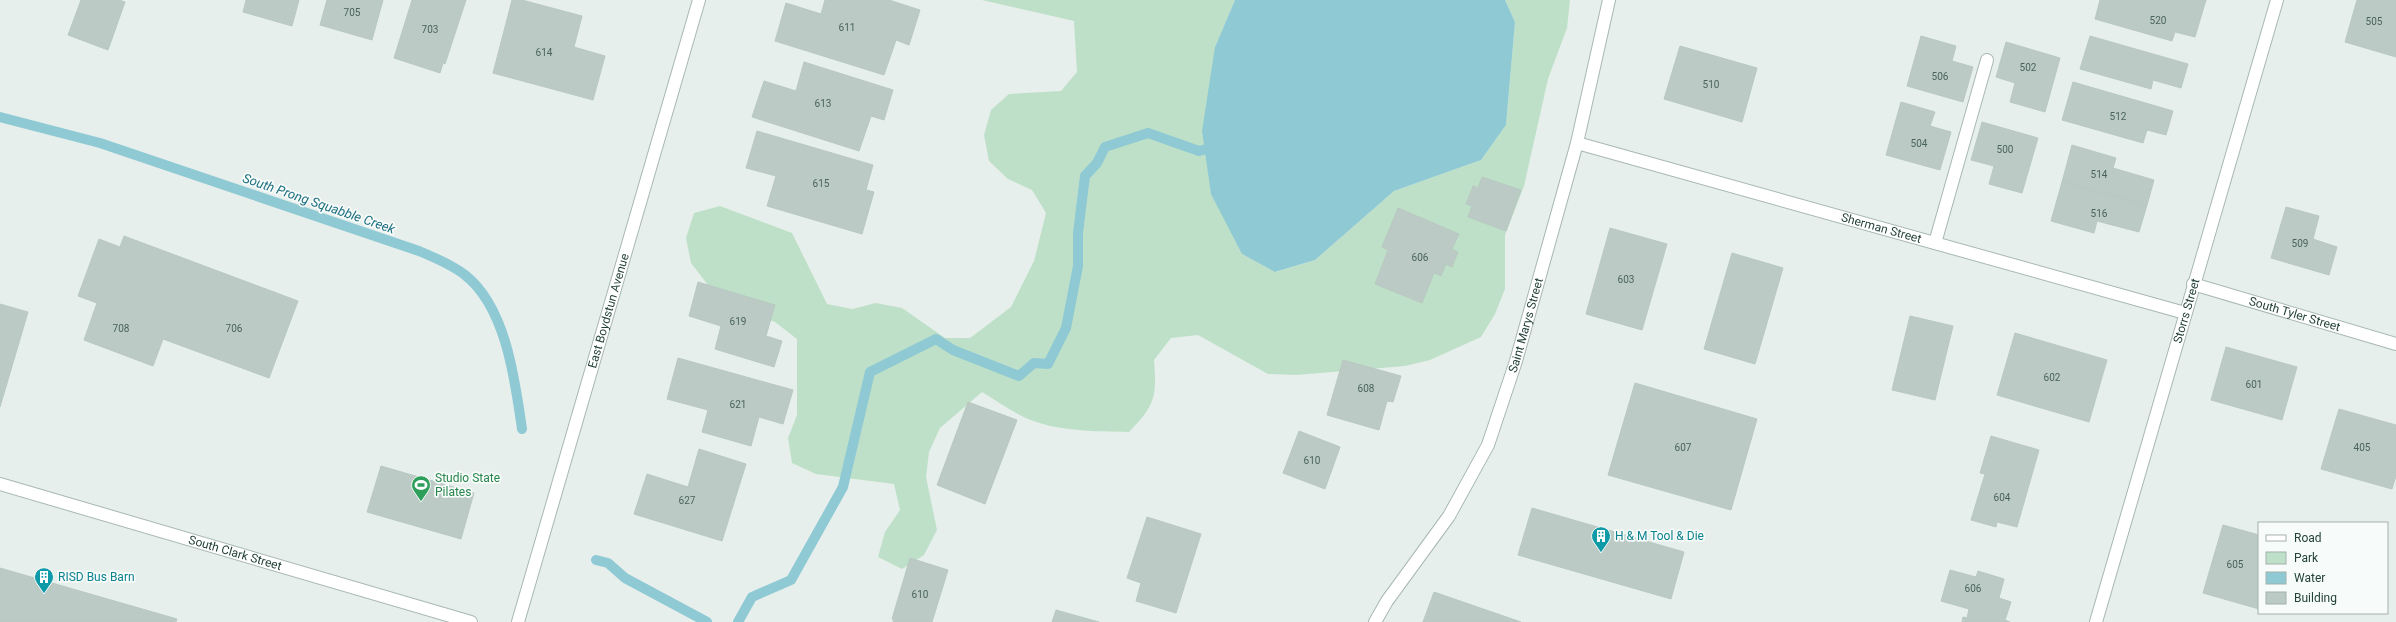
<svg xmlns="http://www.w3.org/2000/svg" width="2396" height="622" viewBox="0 0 2396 622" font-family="Roboto,sans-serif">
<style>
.green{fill:#bfe0c8}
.water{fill:#8ec9d4}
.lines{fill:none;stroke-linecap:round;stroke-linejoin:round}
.stream{stroke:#8ec9d4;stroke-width:10}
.building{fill:#bbcac4;stroke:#b8c9c2}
.minor-casing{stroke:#a8b8b2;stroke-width:14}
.minor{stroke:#fff;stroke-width:12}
.labels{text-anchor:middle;stroke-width:3.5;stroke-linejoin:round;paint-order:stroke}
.number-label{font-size:10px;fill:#4a645c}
.street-label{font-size:12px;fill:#24423a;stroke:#f7fbf9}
.leisure-label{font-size:12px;fill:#27864d;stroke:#f7fbf9;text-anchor:start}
.culture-label{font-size:12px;fill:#0d838f;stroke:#f7fbf9;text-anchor:start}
.water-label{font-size:13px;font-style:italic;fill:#1c6f80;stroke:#f7fbf9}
</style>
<rect width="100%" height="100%" fill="#e6efeb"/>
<!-- green -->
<path class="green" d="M982 0H1235L1215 47 1242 254 1276 272 1315 260 1394 191 1481 160 1506 125 1515 22 1505 0H1570L1567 28 1548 79 1524 186 1505 235V289L1495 314 1481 337 1430 360 1405 366 1296 375 1268 374 1198 335 1171 338 1154 360C1157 397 1155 405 1129 432 1094 431 1061 432 1028 419 1012 412 997 401 982 392L940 428 929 452 926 477 937 530 924 555 902 569 878 557 885 532 900 510 894 484 816 474 792 463 788 438 797 415V339L775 322 727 303 708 285 691 263 686 238 694 213 720 206 792 233 827 304 852 309 876 303 902 308 945 338H970L1011 307 1034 261 1046 213 1032 190 1008 179 989 161 984 135 991 110 1009 94 1061 91 1077 72 1074 21Z"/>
<!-- water -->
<polygon class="water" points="1235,0 1505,0 1515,22 1506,125 1481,160 1394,191 1315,260 1275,272 1242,254 1211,194 1202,131 1215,47"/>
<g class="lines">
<!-- stream -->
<g class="stream">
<path d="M0 117 100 143 419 251C435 258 451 264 465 275 506 307 515 380 522 429"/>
<polyline points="596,560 608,563 625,578 707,622"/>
<polyline points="738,622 752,597 791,580 843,487 870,372 936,339 953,350 1019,376 1034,363 1048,364 1066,328 1078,266 1078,233 1085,176 1097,163 1105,147 1148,133 1199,151 1217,146"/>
</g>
</g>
<!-- building -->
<g class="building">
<polygon points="81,0 119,0 125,2 108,50 68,35"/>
<polygon points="246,0 299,0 292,26 243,12"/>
<polygon points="327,0 383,0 372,40 320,25"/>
<polygon points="412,0 466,0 445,64 443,63 440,73 394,58"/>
<polygon points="512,0 522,0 582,16 574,47 605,56 593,100 493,73"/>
<polygon points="825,0 889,0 920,10 909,45 896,40 884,75 775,41 786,3 821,14"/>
<polygon points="2100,0 2206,0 2195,37 2175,32 2172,41 2095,19"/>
<polygon points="2357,0 2396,0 2396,57 2345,42"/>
<polygon points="1921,36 1956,46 1952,61 1973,67 1963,102 1907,86"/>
<polygon points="2090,36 2188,64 2181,88 2153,80 2151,89 2080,69"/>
<polygon points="2006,42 2060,58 2045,112 2010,102 2015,83 1996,77"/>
<polygon points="1680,46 1757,68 1742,122 1664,99"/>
<polygon points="804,62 893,90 884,120 871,116 859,151 752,117 764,81 796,91"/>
<polygon points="2073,82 2173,111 2166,135 2147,130 2143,143 2062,120"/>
<polygon points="1901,102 1935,112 1930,126 1951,132 1940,170 1886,155"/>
<polygon points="1982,122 2038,138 2022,193 1989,184 1994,166 1971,160"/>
<polygon points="757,131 873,165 866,190 874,192 862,234 767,206 776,176 746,168"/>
<polygon points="2072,145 2116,158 2113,168 2154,180 2147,205 2062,182"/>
<polygon points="1482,177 1521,190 1506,231 1468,217 1472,206 1466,204 1473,186 1478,188"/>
<polygon points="2062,182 2147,205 2139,232 2097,221 2094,233 2051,221"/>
<polygon points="2286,207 2319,216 2313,239 2337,247 2329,275 2271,258"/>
<polygon points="1398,208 1459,234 1452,249 1458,252 1452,267 1446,264 1441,276 1434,273 1422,303 1375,284 1388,250 1382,247"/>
<polygon points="1610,228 1667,244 1642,330 1586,314"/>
<polygon points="124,236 298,301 269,378 163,339 153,366 84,340 97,303 78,296 99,239 120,247"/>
<polygon points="1732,253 1783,268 1755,364 1704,349"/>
<polygon points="698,282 775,305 766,336 782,341 774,367 715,349 721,326 689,316"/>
<polygon points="0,304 28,312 0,407"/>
<polygon points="1910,316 1953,326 1935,400 1892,390"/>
<polygon points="2015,333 2107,360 2089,422 1997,395"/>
<polygon points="2226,347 2297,367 2282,420 2211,400"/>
<polygon points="678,358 793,390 783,424 759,417 751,446 702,432 708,410 667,399"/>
<polygon points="1343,360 1401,376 1393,402 1387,401 1379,430 1327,415"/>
<polygon points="1635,383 1757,419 1731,510 1608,475"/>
<polygon points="968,402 1017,420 985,504 937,485"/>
<polygon points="2339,409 2396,425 2396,476 2392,489 2321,469"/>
<polygon points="1299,431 1340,447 1325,489 1283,473"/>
<polygon points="1991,436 2039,450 2017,527 1997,522 1996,527 1971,520 1985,474 1980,473"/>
<polygon points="699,449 746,464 722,541 634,514 647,474 688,487"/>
<polygon points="381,466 474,493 461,539 367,512"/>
<polygon points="1532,508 1684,552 1671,599 1518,555"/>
<polygon points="1147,517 1201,534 1176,613 1136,601 1141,583 1127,578"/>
<polygon points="2223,525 2259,535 2259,609 2203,593"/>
<polygon points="910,558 948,570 932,622 893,622 894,620 892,619"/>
<polygon points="0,568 177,619 176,622 0,622"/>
<polygon points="1950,570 1976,577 1978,571 2004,579 1999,598 2011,602 2005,620 2010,622 1962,622 1963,617 1967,618 1969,609 1941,601"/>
<polygon points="1434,592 1521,622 1423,622"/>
<polygon points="1056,610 1099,622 1052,622"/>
</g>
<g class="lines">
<!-- minor casing -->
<g class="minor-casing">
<g id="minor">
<path id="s1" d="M1577 143 2185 313"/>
<polyline points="1935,243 1987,60"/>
<path id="s2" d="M2193 284 2396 344"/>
<path id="s3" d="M0 484 471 622"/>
<path id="s4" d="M518 622 699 0"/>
<path id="s5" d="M1375 622 1387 601 1449 516 1488 445 1516 361 1577 143 1609 0"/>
<path id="s6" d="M2096 622 2277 0"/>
</g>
</g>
<!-- minor -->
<use href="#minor" class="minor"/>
</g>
<!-- icons -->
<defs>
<g id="stadium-pin" transform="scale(1)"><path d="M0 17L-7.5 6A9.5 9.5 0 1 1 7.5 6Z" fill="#2e9e5b" stroke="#f7fbf9"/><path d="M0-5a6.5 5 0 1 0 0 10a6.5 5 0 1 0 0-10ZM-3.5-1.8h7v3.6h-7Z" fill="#fff"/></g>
<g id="building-pin" transform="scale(1)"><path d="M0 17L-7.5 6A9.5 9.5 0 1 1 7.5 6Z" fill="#0f9aa8" stroke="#f7fbf9"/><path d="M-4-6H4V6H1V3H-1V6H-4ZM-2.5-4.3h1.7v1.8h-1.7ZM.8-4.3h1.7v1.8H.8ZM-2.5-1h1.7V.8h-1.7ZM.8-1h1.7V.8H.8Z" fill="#fff"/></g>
</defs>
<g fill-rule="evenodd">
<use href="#stadium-pin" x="421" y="485"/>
<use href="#building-pin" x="1601" y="536"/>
<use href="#building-pin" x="44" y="577"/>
</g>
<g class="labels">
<!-- number labels -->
<g class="number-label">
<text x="352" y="16">705</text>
<text x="2158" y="24">520</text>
<text x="2374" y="25">505</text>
<text x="847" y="31">611</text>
<text x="430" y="33">703</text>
<text x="544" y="56">614</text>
<text x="2028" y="71">502</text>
<text x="1940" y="80">506</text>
<text x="1711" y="88">510</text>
<text x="823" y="107">613</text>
<text x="2118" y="120">512</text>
<text x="1919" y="147">504</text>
<text x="2005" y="153">500</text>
<text x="2099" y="178">514</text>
<text x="821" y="187">615</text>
<text x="2099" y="217">516</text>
<text x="2300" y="247">509</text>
<text x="1420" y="261">606</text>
<text x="1626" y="283">603</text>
<text x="738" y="325">619</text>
<text x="121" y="332">708</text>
<text x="234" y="332">706</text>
<text x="2052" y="381">602</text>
<text x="2254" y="388">601</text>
<text x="1366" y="392">608</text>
<text x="738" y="408">621</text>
<text x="1683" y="451">607</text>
<text x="2362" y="451">405</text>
<text x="1312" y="464">610</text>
<text x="2002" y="501">604</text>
<text x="687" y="504">627</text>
<text x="2235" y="568">605</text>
<text x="1973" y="592">606</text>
<text x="920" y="598">610</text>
</g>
<!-- street labels -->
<g class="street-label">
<text dy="4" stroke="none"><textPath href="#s1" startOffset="316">Sherman Street</textPath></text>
<text dy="4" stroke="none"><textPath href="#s4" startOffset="324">East Boydstun Avenue</textPath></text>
<text dy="4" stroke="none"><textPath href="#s6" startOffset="324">Storrs Street</textPath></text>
<text dy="4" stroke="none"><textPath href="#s2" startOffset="106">South Tyler Street</textPath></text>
<text dy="4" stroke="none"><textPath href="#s5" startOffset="336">Saint Marys Street</textPath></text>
<text dy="4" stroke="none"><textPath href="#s3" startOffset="245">South Clark Street</textPath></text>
</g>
<!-- leisure labels -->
<g class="leisure-label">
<text x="435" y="482">Studio State<tspan x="435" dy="14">Pilates</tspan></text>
</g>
<!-- culture labels -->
<g class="culture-label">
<text x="1615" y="540">H &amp; M Tool &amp; Die</text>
<text x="58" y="581">RISD Bus Barn</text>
</g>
<!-- water labels -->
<g class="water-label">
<text transform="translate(319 203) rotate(19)" y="5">South Prong Squabble Creek</text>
</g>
</g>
<!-- legend -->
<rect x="2258" y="522" width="130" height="92" fill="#f7fbf9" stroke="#a3b1ad"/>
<rect x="2266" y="535" width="20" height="6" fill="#ffffff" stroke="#a3b1ad"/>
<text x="2294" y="542" font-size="12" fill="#24423a">Road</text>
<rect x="2266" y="552" width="20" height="12" fill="#bfe0c8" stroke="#a3b1ad"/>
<text x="2294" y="562" font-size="12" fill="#24423a">Park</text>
<rect x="2266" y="572" width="20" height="12" fill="#8ec9d4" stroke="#a3b1ad"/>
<text x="2294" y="582" font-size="12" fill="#24423a">Water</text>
<rect x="2266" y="592" width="20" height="12" fill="#bbcac4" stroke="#a3b1ad"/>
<text x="2294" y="602" font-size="12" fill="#24423a">Building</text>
</svg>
